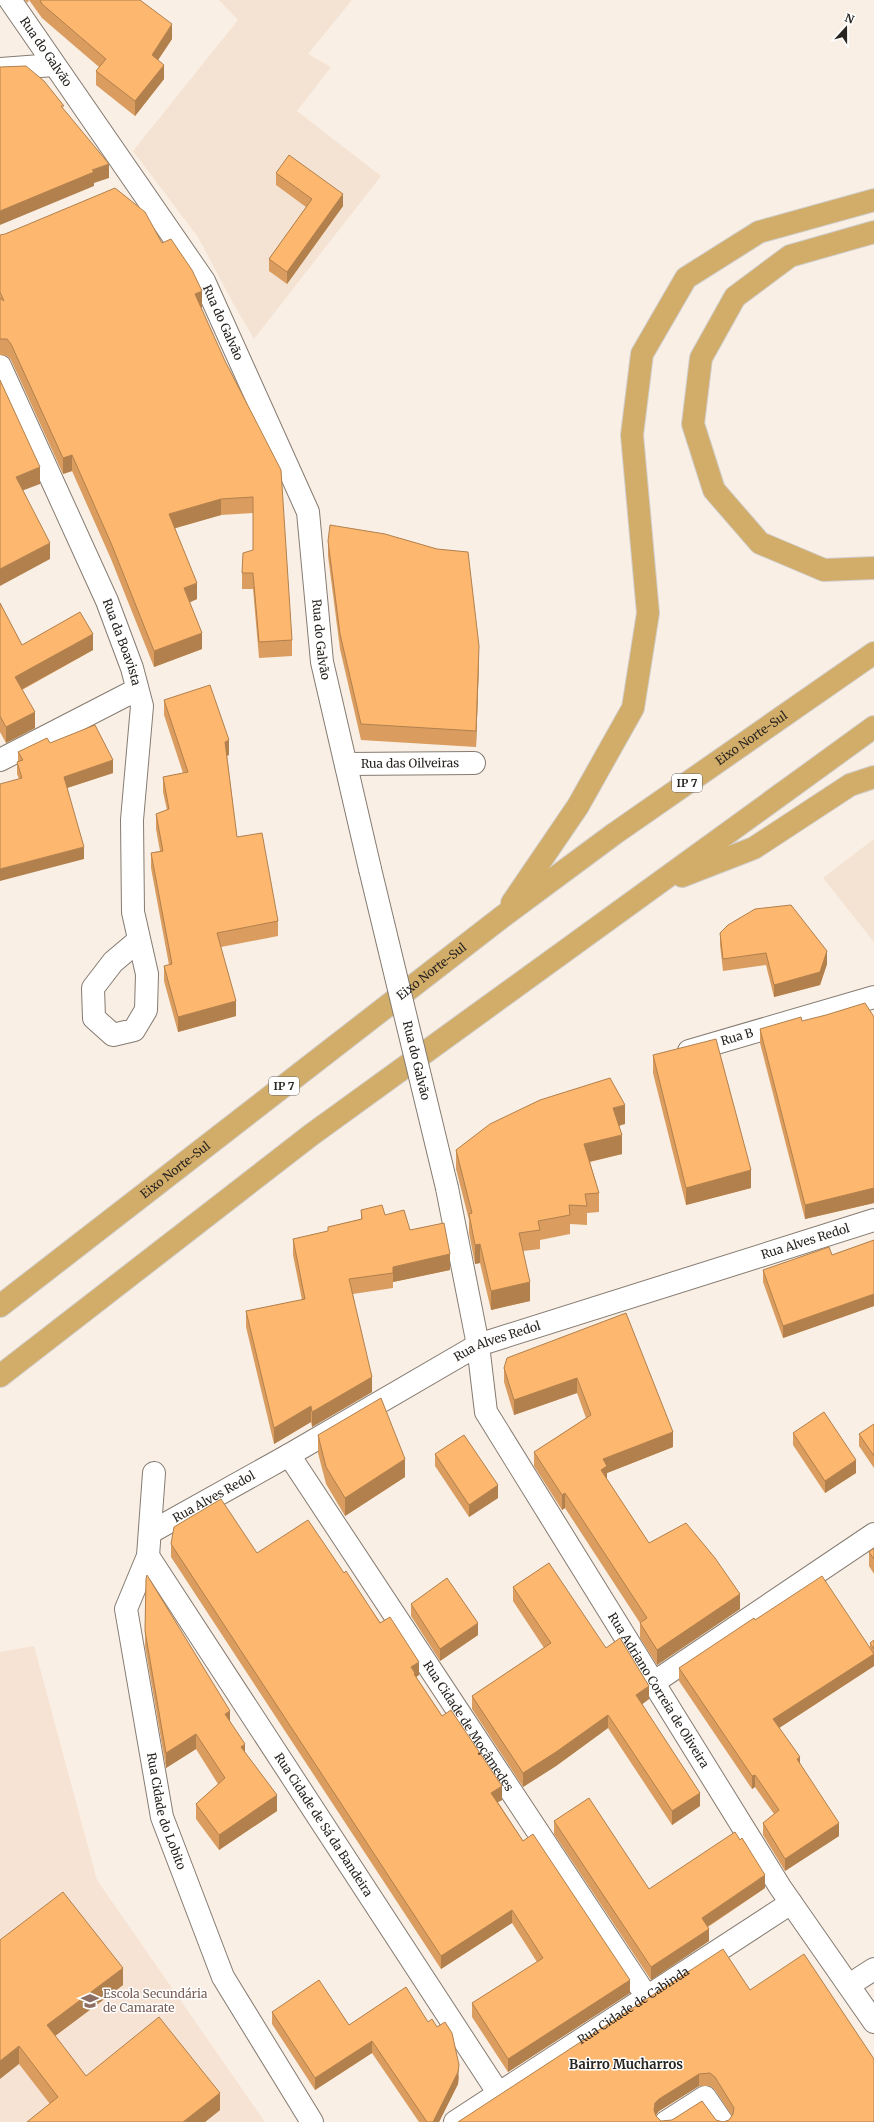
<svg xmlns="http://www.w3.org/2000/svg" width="874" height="2122" viewBox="0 0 874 2122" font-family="Merriweather,serif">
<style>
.built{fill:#f4e3d3}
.education{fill:#f7e3d4}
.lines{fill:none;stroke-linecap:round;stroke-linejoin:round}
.street-casing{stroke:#857b71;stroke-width:24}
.highway-casing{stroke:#d0cfce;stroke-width:24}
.street{stroke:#fff;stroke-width:22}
.highway{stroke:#d2ad6a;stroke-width:22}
.street-bridge-casing{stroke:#857b71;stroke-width:24;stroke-linecap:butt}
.street-bridge{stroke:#fff;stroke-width:22}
.wall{fill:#da9d5f;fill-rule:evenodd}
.shaded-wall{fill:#b1804d}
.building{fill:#fdb76e;stroke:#b1804d;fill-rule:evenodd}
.labels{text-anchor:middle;stroke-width:3;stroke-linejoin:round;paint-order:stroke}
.shield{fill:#fff;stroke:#686663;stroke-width:1}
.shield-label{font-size:11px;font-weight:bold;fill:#282420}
.street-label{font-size:12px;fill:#282420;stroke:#fff}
.education-label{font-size:12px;fill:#785e54;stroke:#fff;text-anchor:start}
.neighbourhood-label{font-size:13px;font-weight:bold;fill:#282420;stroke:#fff}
</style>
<rect width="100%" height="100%" fill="#faefe5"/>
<!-- built -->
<g class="built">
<polygon points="219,0 352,0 308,54 331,67 297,111 381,176 254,339 233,303 198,237 133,151 238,20"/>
<polygon points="874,839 874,942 823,878"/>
</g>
<!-- education -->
<polygon class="education" points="34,1646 97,1880 265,2122 0,2122 0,1652"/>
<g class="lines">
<!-- street casing -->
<g class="street-casing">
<g id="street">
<path id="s1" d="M10 0 204 281 308 512 322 662 370 869"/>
<polyline points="0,69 54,65"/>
<path id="s2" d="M0 366 107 601 132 668 142 706 132 820 133 912 147 974 146 1010 134 1030 113 1035 94 1018 93 988 113 962 139 940"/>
<polyline points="0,760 136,690"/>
<path id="s3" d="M346 764 474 763"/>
<path id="s4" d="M689 1051 874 997"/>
<path id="s5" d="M447 1188 478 1345 486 1412 780 1887 874 2022"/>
<path id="s6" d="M289 1455 647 1997"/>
<path id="s7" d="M154 1473 148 1556 126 1609 162 1817 223 1977 312 2122"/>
<path id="s8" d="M151 1532 289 1455 478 1345 874 1220"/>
<path id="s9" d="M148 1556 499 2094"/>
<polyline points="653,1683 874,1534"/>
<polyline points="849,1985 874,1969"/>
<path id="s10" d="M455 2122 791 1903"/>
<polyline points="666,2122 705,2097 722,2122"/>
</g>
</g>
<!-- highway casing -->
<g class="highway-casing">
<g id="highway">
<polyline points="874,232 790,256 735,297 701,358 693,424 714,490 760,543 824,570 874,568"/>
<polyline points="682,876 754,848 850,785 874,777"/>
<polyline points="512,903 578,806 633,708 648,613 632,435 642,354 686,278 759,232 874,200"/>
<path id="s11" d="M0 1306 502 917 614 834 874 653"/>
<polyline points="0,1376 311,1135 874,727"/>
</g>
</g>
<!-- street -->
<use href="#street" class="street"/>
<!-- highway -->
<use href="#highway" class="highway"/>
<!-- street-bridge casing -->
<g class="street-bridge-casing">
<g id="street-bridge">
<path id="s12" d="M370 869 447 1188"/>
</g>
</g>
<!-- street-bridge -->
<use href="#street-bridge" class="street-bridge"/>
</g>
<!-- wall -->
<g class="wall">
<polygon points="25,0 140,0 172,39 158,60 164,79 135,116 96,85 96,71 99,67 42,18 29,0 27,3"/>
<polygon points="276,173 343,206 287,284 269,271 269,259 306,207 276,185"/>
<polygon points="0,235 162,243 202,307 201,308 292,640 292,656 259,658 253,589 242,589 242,573 253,550 253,513 221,515 175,528 197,599 190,602 202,649 154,667 111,559 72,471 63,474 11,360 7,356 0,355"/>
<polygon points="328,541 437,549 479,662 476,747 361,740 340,649 328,556"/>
<polygon points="0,603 22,645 93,650 22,690 35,728 6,743 0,732"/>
<polygon points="164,700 229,755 227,756 237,837 278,921 278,936 221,947 236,1016 178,1032 164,981 164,966 169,965 151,868 151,853 160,851 156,829 156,814 167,810 163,792 163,777 183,773 164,715"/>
<polygon points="50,743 113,773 67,788 84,859 19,779 17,774 17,762 18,762 18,752"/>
<polygon points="720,933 827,964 820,985 774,997 766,965 723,971 720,945"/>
<polygon points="874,1017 874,1203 805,1219 760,1043 760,1029 802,1021"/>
<polygon points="653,1055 751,1188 686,1205 653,1073"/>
<polygon points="625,1124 619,1126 622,1154 590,1162 599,1193 599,1212 587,1213 587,1225 570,1224 570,1234 540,1240 540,1249 523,1251 530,1301 491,1310 480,1263 475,1264 469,1233 469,1220 456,1169 456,1150"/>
<polygon points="361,1210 385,1215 410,1230 450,1270 393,1282 393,1288 353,1294 372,1392 312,1427 311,1422 274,1444 246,1327 246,1311 302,1300 293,1255 293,1239 328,1231 328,1227 361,1219"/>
<polygon points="874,1240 874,1306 783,1338 763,1282 763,1270 832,1255"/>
<polygon points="626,1313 673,1447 607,1473 607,1480 649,1543 740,1609 657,1665 640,1638 640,1623 565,1508 562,1510 534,1466 534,1452 586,1418 577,1393 514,1415 504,1382 504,1368"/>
<polygon points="874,1424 874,1468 859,1446 859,1434"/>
<polygon points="793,1433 856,1473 825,1493 793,1445"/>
<polygon points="318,1435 405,1477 345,1516 326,1484 318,1453"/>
<polygon points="435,1454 498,1498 469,1517 435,1466"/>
<polygon points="171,1544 257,1553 344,1573 419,1675 416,1677 442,1716 502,1800 498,1802 523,1841 630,1993 508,2072 472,2017 472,2003 537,1962 512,1923 441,1969 171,1557"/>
<polygon points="874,1548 874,1574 869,1566 869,1552"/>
<polygon points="146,1579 230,1722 245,1752 277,1811 219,1850 196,1819 196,1804 218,1784 196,1749 166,1768 145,1646"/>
<polygon points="513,1587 606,1648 649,1699 642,1704 700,1806 672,1825 608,1728 556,1766 523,1787 472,1709 472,1696 544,1648 513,1601"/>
<polygon points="411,1604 478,1635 440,1661 411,1616"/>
<polygon points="755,1620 870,1647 870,1643 874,1640 874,1666 779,1728 839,1836 785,1871 763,1835 763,1823 774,1814 755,1787 752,1789 679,1681 679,1668"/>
<polygon points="554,1821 649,1889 765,1888 708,1927 709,1941 651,1980 554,1834"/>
<polygon points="0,1940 123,1985 55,2036 86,2076 220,2110 205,2122 27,2122 50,2104 19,2064"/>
<path d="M750 1990 874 2122H458ZM699 2086H710L715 2090 732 2116 729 2120 723 2122 661 2121 656 2116H655L659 2111Z"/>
<polygon points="272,2012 349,2025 428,2022 437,2027 459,2077 458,2084 439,2122 419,2122 372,2053 315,2090 272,2024"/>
</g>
<!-- shaded-wall -->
<g class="shaded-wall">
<polygon points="172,24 172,39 152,69 152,55"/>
<polygon points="164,65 164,79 135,116 135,101"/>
<polygon points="109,164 109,178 94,183 94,186 0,225 0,211 92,170"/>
<polygon points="343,194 343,206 287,284 287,272"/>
<polygon points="202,291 202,307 195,310 195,294"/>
<polygon points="72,455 72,471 63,474 63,458"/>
<polygon points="40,467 40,484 16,493 16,477"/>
<polygon points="221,499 221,515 169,530 169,514"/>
<polygon points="50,543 50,559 0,586 0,569"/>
<polygon points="197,583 197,599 184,605 184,588"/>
<polygon points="202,633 202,649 154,667 154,651"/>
<polygon points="93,634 93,650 15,693 15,677"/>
<polygon points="479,646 479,662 476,747 476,731"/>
<polygon points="35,712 35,728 6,743 6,727"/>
<polygon points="229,740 229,755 225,756 225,742"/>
<polygon points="113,760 113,773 64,789 64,777"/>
<polygon points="84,847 84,859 0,881 0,869"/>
<polygon points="827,951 827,964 820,985 774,997 774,985"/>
<polygon points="236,1001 236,1016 178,1032 178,1017"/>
<polygon points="625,1105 625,1124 613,1127 613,1108"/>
<polygon points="622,1135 622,1154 584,1163 584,1144"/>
<polygon points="751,1170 751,1188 686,1205 686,1188"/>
<polygon points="874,1188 874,1203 805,1219 805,1205"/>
<polygon points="480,1244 480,1263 475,1264 475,1245"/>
<polygon points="450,1254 450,1270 393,1282 393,1267"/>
<polygon points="530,1282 530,1301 491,1310 491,1291"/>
<polygon points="874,1294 874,1306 783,1338 783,1326"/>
<polygon points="372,1377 372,1392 312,1427 312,1412"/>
<polygon points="577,1378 577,1393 514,1415 514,1400"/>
<polygon points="311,1406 311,1422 274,1444 274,1428"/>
<polygon points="673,1432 673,1447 607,1473 607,1480 601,1470 603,1459"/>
<polygon points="405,1459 405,1477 345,1516 345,1498"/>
<polygon points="856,1460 856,1473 825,1493 825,1481"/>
<polygon points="498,1485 498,1498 469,1517 469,1505"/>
<polygon points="565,1493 565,1508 562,1510 562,1495"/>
<polygon points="740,1594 740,1609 657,1665 657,1650"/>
<polygon points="478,1623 478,1635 440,1661 440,1649"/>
<polygon points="874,1654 874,1666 773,1732 773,1719"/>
<polygon points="419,1662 419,1675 415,1678 411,1667"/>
<polygon points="649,1686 649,1699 636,1709 636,1695"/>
<polygon points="230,1711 230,1727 225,1714"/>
<polygon points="608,1715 608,1728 556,1766 523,1787 523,1773"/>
<polygon points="196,1734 196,1749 166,1768 166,1753"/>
<polygon points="245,1744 245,1760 241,1747"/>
<polygon points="800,1757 800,1769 797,1759"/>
<polygon points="755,1775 755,1787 752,1789 752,1776"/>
<polygon points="502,1786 502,1800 491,1806 491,1793"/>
<polygon points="700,1793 700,1806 672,1825 672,1811"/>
<polygon points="277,1795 277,1811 219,1850 219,1835"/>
<polygon points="839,1823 839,1836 785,1871 785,1859"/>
<polygon points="765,1875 765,1888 702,1930 702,1918"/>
<polygon points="512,1910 512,1923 441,1969 441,1956"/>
<polygon points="709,1929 709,1941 651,1980 651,1967"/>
<polygon points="123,1968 123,1985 47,2042 47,2025"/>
<polygon points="630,1980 630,1993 508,2072 508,2059"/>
<polygon points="372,2041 372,2053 315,2090 315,2078"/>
<polygon points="19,2046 19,2064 0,2079 0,2061"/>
<polygon points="459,2065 458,2084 439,2122 433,2122"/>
<polygon points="699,2074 699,2086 659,2111 655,2116 654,2110 655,2103 659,2099"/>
<polygon points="220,2093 220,2110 205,2122 183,2122"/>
</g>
<!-- building -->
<g class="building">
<polygon points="40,0 140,0 172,24 152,55 164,65 135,101 96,71 106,59 42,4"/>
<polygon points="26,66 44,81 64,106 61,106 109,164 92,170 94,172 0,211 0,67"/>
<polygon points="289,155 343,194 287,272 269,259 312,199 276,173"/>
<polygon points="115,188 145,212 162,243 171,239 192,270 202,291 195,294 225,361 281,470 292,640 259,642 253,573 242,573 243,553 253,550 253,497 221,499 169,514 197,583 184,588 202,633 154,651 111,543 72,455 63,458 11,344 7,339 0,339 0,298 4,301 0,292 0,235 5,234"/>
<polygon points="0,380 40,467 16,477 50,543 0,569"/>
<polygon points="330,525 385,534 437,549 468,552 479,646 476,731 361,724 340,634 328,541"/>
<polygon points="0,603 22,645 80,612 93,634 15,677 35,712 6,727 0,716"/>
<polygon points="210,685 229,740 225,742 237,837 262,833 278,921 217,933 236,1001 178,1017 164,966 172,964 151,853 163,851 156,814 169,809 163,777 188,772 164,700"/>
<polygon points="95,725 113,760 64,777 84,847 0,869 0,784 22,778 17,762 23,760 18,752 47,738 50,743"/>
<polygon points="791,905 827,951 820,972 774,985 766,953 723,959 720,933 728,925 755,909"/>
<polygon points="865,1003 874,1017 874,1188 805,1205 760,1029 801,1017 802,1021 826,1015"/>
<polygon points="716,1039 751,1170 686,1188 653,1055"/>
<polygon points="610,1078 625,1105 613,1108 622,1135 584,1144 599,1193 585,1194 587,1206 569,1205 570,1215 538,1221 540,1230 519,1233 530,1282 491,1291 480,1244 475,1245 469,1214 472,1213 456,1150 490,1124 540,1100"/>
<polygon points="382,1205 385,1215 404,1210 410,1230 444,1223 450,1254 393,1267 393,1273 349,1279 372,1377 312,1412 311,1406 274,1428 246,1311 305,1299 293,1239 328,1231 328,1227 362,1219 361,1210"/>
<polygon points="874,1240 874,1294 783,1326 763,1270 829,1247 832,1255"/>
<polygon points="626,1313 673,1432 603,1459 607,1466 601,1470 649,1543 686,1523 715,1558 740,1594 657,1650 640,1623 647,1618 565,1493 562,1495 534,1452 591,1415 577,1378 514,1400 504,1368 507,1358"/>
<polygon points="381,1398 405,1459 345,1498 326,1467 318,1435"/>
<polygon points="824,1412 856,1460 825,1481 793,1433"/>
<polygon points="874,1424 874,1456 859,1434"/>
<polygon points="464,1435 498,1485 469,1505 435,1454"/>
<polygon points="221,1499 257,1553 308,1520 344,1573 346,1571 380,1623 390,1617 419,1662 411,1667 415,1673 414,1674 442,1716 451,1710 502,1786 491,1793 523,1841 533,1834 630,1980 508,2059 472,2003 543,1958 512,1910 441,1956 171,1544 174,1527"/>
<polygon points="874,1548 874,1559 869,1552"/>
<polygon points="549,1563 606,1648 620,1638 649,1686 636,1695 700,1793 672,1811 608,1715 556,1752 523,1773 472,1696 551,1643 513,1587"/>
<polygon points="147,1575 230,1711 225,1714 245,1744 241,1747 277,1795 219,1835 196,1804 225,1778 196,1734 166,1753 145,1631 146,1579"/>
<polygon points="822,1576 874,1654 773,1719 800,1757 797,1759 839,1823 785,1859 763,1823 779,1810 755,1775 752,1776 679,1668 754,1618 755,1620"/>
<polygon points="447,1578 478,1623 440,1649 411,1604"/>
<polygon points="874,1640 874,1649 870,1643"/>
<polygon points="589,1798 649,1889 735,1832 740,1840 742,1838 765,1875 702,1918 709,1929 651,1967 554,1821"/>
<polygon points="63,1892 123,1968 47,2025 86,2076 159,2017 220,2093 183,2122 27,2122 58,2097 19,2046 0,2061 0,1940"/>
<path d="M723 1949 750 1990 804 1954 874 2059V2122H458ZM710 2073 715 2077 734 2108 733 2114 729 2120 723 2122 716 2120 702 2101 672 2120 661 2121 656 2116 654 2110 655 2103 659 2099 699 2074Z"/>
<polygon points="319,1980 349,2025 406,1987 428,2022 432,2019 437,2027 445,2022 452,2033 459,2065 458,2072 433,2122 427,2122 372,2041 315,2078 272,2012"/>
</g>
<!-- icons -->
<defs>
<g id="school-bare" transform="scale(1.38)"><path d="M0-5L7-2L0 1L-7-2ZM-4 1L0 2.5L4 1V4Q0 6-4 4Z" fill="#8d6e63" stroke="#fff" stroke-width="2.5" paint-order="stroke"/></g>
</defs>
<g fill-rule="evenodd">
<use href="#school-bare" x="90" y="2001"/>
</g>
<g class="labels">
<!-- shield labels -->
<g class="shield">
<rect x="672" y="774" width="30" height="18" rx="3"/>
<rect x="269" y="1077" width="30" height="18" rx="3"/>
</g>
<g class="shield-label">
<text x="687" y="787">IP 7</text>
<text x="284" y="1090">IP 7</text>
</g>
<!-- street labels -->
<g class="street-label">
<text dy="4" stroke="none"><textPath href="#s1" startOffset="63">Rua do Galvão</textPath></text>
<text dy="4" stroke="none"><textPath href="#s1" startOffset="387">Rua do Galvão</textPath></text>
<text dy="4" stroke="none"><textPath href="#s1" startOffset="723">Rua do Galvão</textPath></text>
<text dy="4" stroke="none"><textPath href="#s2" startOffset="302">Rua da Boavista</textPath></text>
<text dy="4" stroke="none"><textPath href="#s11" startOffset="942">Eixo Norte-Sul</textPath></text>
<text dy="4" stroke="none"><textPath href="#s3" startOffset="64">Rua das Oilveiras</textPath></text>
<text dy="4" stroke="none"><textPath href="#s11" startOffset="546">Eixo Norte-Sul</textPath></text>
<text dy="4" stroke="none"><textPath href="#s4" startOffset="50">Rua B</textPath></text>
<text dy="4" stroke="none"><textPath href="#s12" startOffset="197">Rua do Galvão</textPath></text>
<text dy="4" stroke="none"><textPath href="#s11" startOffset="222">Eixo Norte-Sul</textPath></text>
<text dy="4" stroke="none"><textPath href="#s8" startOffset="720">Rua Alves Redol</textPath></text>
<text dy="4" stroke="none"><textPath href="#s8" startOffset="396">Rua Alves Redol</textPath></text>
<text dy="4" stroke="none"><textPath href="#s8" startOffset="72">Rua Alves Redol</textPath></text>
<text dy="4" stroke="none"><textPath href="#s5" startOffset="555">Rua Adriano Correia de Oliveira</textPath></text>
<text dy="4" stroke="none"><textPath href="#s6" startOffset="325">Rua Cidade de Moçâmedes</textPath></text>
<text dy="4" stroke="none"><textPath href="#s7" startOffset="347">Rua Cidade do Lobito</textPath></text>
<text dy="4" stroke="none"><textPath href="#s9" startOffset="321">Rua Cidade de Sá da Bandeira</textPath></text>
<text dy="4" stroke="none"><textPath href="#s10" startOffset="213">Rua Cidade de Cabinda</textPath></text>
</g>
<!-- education labels -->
<g class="education-label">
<text x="103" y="1998">Escola Secundária<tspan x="103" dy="14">de Camarate</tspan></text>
</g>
<!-- neighbourhood labels -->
<g class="neighbourhood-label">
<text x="626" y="2069">Bairro Mucharros</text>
</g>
</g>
<!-- north arrow -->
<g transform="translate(846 28) rotate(21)" stroke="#ffffff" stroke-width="3" paint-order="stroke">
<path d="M0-3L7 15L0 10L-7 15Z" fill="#282420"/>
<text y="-6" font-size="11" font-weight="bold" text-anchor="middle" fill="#282420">N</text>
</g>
</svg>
